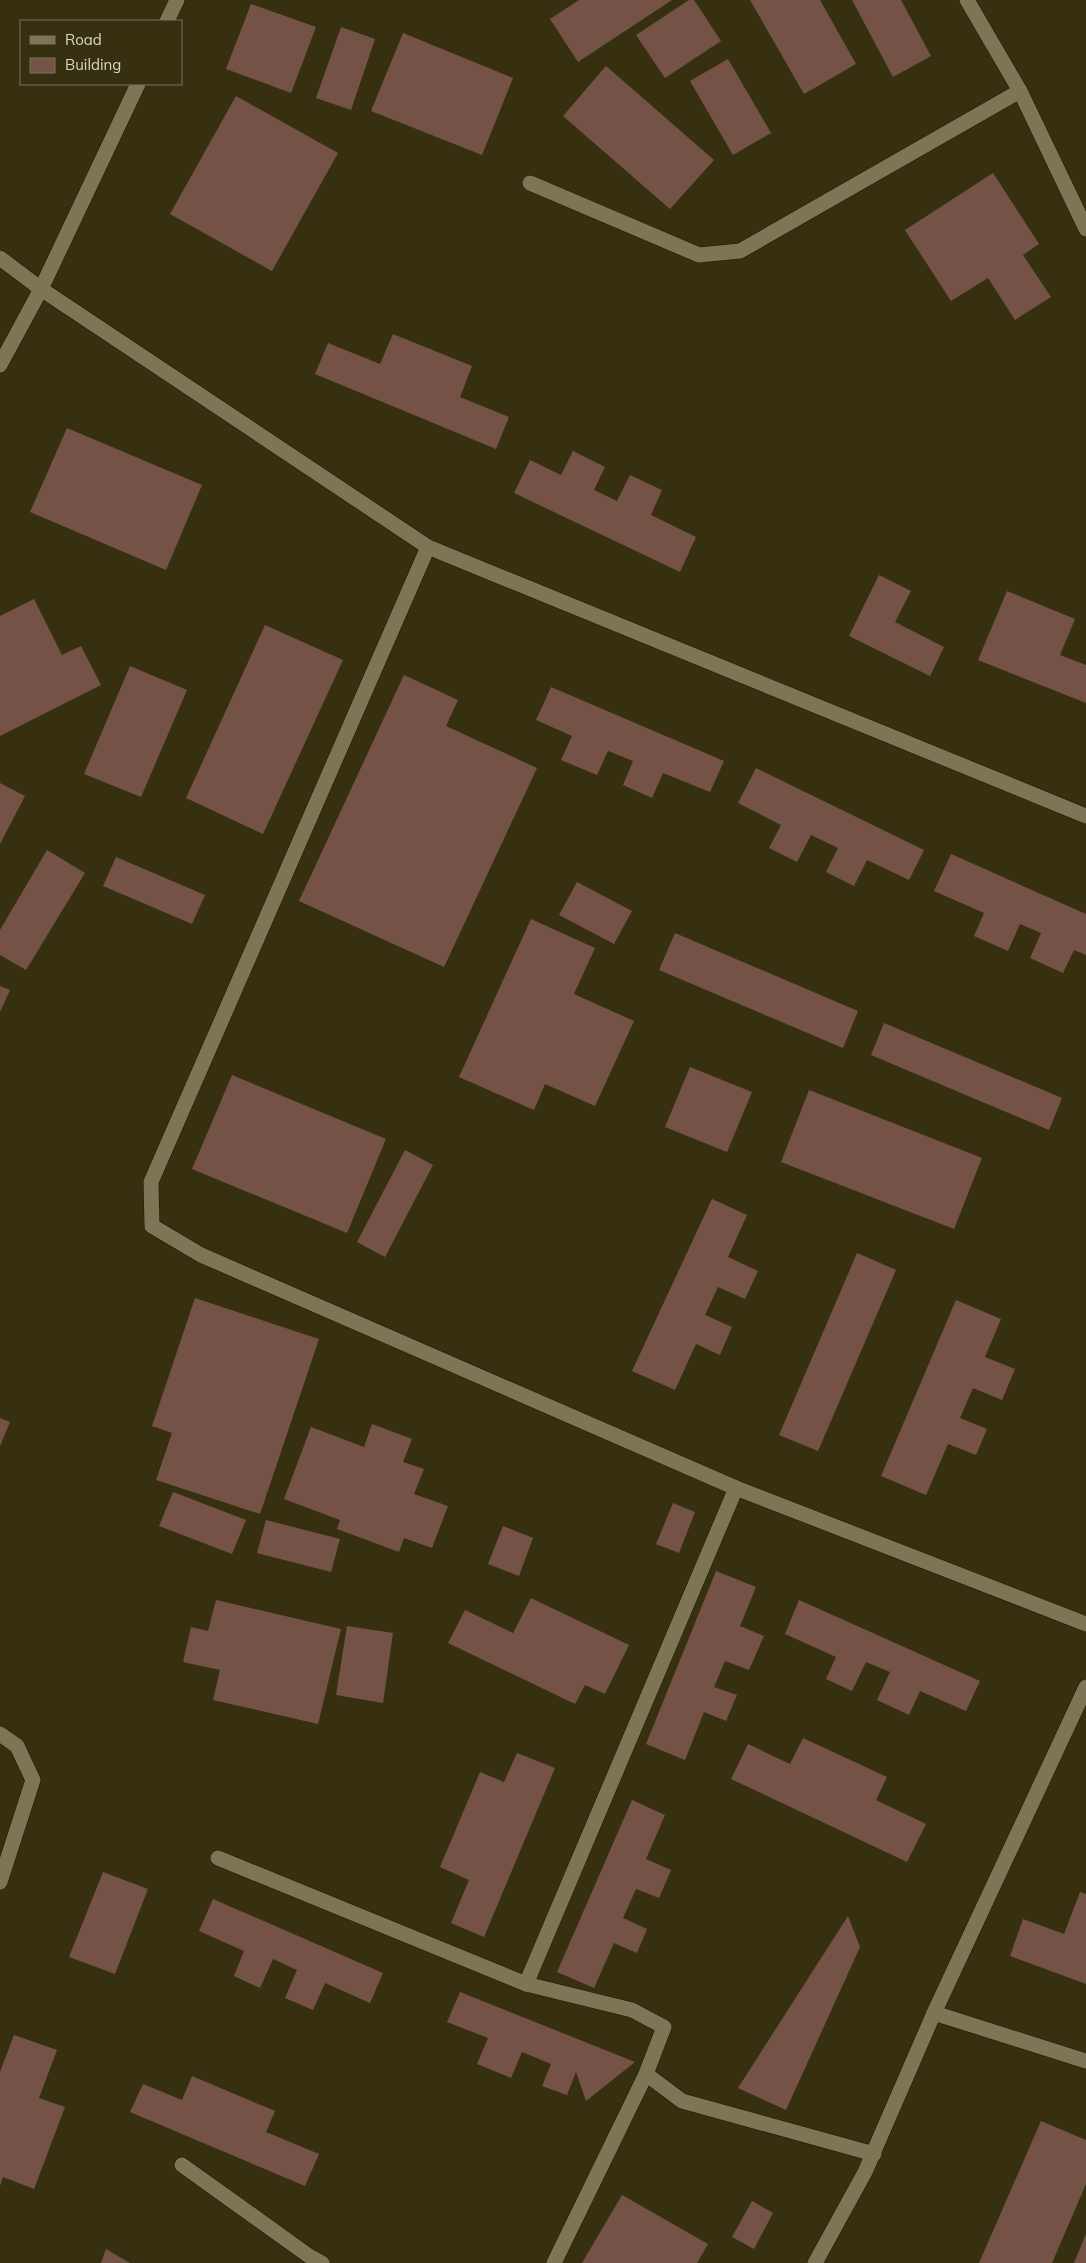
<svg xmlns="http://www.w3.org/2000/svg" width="1086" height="2263" viewBox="0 0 1086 2263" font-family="Mulish,sans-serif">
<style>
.building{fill:#745346}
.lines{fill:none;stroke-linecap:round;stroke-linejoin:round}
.minor-casing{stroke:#1d1800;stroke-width:16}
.minor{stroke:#7d7656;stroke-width:15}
</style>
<rect width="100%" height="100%" fill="#363011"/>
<!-- building -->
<g class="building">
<polygon points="579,0 672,0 578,62 550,19"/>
<polygon points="689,0 694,0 721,41 665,78 636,35"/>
<polygon points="750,0 820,0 856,64 804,94"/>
<polygon points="852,0 901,0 931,56 893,77"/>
<polygon points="251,4 316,27 291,93 226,69"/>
<polygon points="341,27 375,39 351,110 316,98"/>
<polygon points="403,33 513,78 482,155 371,111"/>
<polygon points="728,59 771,133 733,155 690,81"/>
<polygon points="606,66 714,160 670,209 563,116"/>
<polygon points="236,96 338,153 272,271 170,214"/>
<polygon points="993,173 1039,244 1023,255 1051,297 1015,320 988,278 951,301 905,230"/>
<polygon points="393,334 472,366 460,397 509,417 496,449 315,374 328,343 380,364"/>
<polygon points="67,428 202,485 166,570 30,512"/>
<polygon points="573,451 605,467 594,490 617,501 630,475 662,490 651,515 696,537 680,572 514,493 530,460 561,475"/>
<polygon points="879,575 911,591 895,622 944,647 930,676 849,636"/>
<polygon points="1007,591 1075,619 1060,655 1086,665 1086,703 978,660"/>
<polygon points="34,599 62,655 81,646 101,685 0,736 0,616"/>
<polygon points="265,625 343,660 263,834 186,798"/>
<polygon points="130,666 187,690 141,797 84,774"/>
<polygon points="404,675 458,700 446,726 537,768 444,967 299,901"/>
<polygon points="551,687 724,761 710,792 663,773 652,798 623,785 633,761 608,751 597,775 561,760 572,736 536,720"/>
<polygon points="756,768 924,850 909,880 867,860 854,886 826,872 838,848 811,835 797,862 769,848 781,825 738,803"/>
<polygon points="0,783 25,796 0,844"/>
<polygon points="47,850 85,873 26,970 0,955 0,930"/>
<polygon points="951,854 1086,914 1086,955 1074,950 1063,973 1030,958 1041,933 1020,924 1008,951 974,936 984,913 934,891"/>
<polygon points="116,857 205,895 192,924 103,886"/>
<polygon points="577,882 632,911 614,944 559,915"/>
<polygon points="531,919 595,948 574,994 634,1021 595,1106 545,1084 534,1110 459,1077"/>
<polygon points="675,933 858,1011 843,1048 659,970"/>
<polygon points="0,986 10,990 0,1012"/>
<polygon points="884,1023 1062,1098 1049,1130 871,1055"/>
<polygon points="690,1067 752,1092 727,1152 665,1127"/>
<polygon points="232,1075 386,1139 347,1233 192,1169"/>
<polygon points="809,1090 982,1158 954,1229 781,1162"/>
<polygon points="405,1150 433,1165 385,1257 357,1242"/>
<polygon points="712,1199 747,1215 728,1257 758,1271 745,1299 718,1287 705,1315 732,1327 720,1355 696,1344 675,1390 632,1371"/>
<polygon points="857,1253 896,1270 818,1451 779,1435"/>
<polygon points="195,1298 319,1339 260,1514 156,1480 172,1433 152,1426"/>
<polygon points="956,1300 1001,1319 985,1357 1015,1369 1002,1400 973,1388 960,1418 987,1429 976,1455 948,1444 926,1495 881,1476"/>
<polygon points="0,1418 10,1422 0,1446"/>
<polygon points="372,1424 412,1439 403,1462 424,1469 414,1494 448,1506 432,1548 404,1538 399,1552 337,1529 340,1520 284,1499 311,1427 364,1447"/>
<polygon points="173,1492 246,1520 232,1554 159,1526"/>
<polygon points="673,1503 695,1512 679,1553 656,1544"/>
<polygon points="266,1520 340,1539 331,1572 257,1553"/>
<polygon points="503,1526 533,1538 519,1576 488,1564"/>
<polygon points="716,1571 756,1587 740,1626 764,1636 749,1670 725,1661 714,1687 737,1695 726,1721 704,1712 685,1760 646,1744"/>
<polygon points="531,1598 629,1645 605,1694 585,1685 575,1704 448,1643 465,1610 513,1633"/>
<polygon points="216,1600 341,1629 318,1724 213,1700 220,1670 183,1662 191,1627 208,1631"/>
<polygon points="799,1600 980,1681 966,1711 920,1691 909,1715 877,1700 890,1672 866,1662 852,1691 826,1679 836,1657 785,1634"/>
<polygon points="347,1626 393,1633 383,1703 336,1695"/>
<polygon points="803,1738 887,1777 876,1800 926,1824 907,1862 731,1779 748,1744 790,1764"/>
<polygon points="517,1753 555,1768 484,1937 451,1923 469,1880 440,1867 480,1772 504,1782"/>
<polygon points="632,1800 665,1815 646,1859 671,1870 659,1898 636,1889 623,1918 647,1929 637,1953 614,1943 594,1988 557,1972"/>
<polygon points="103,1872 148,1889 115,1974 69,1957"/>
<polygon points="1080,1892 1086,1894 1086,1984 1010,1956 1023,1919 1064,1934"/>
<polygon points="213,1899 383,1973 370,2003 325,1983 313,2010 285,1998 297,1970 273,1959 260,1988 234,1976 244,1951 199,1931"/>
<polygon points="848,1916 860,1947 786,2110 738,2088"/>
<polygon points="460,1992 635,2062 586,2101 576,2072 567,2095 542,2086 551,2064 522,2052 511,2078 477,2064 488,2038 447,2022"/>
<polygon points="14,2035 57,2050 39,2098 65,2107 34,2189 3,2177 0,2186 0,2072"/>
<polygon points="192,2076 275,2111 266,2132 319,2154 305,2186 130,2112 143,2084 182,2100"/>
<polygon points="1041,2121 1086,2140 1086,2184 1052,2263 979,2263"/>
<polygon points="622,2195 708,2244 697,2263 582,2263"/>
<polygon points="752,2201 773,2213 754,2249 732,2237"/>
<polygon points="1086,2234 1086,2263 1074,2263"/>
<polygon points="106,2249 130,2263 101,2263"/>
</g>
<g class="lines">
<!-- minor casing -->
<g class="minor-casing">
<g id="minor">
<polyline points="967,0 1020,91 1086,229"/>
<polyline points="167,21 177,0"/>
<polyline points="530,183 699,255 740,251 1020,91"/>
<polyline points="0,258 41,289 428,547 1086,816"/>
<polyline points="0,365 41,289 138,84"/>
<polyline points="428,547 151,1182 152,1226 201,1255 736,1488 1086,1624"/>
<polyline points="0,1734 17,1746 33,1780 0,1882"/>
<polyline points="218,1858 526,1984 632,2010 664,2027 646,2074 682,2101 874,2154"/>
<polyline points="526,1984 736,1488"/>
<polyline points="934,2013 1086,2061"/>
<polyline points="182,2165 309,2256 322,2263"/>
<polyline points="554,2263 646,2074"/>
<polyline points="815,2263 865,2172 934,2013 1086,1687"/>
</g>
</g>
<!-- minor -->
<use href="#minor" class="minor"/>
</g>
<!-- legend -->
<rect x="20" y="20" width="162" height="65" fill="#363011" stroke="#777258"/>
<rect x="30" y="36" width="25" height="8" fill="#7d7656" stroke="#777258"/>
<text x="65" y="45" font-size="15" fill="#d8d5c3">Road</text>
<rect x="30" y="58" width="25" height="15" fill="#745346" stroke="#777258"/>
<text x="65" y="70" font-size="15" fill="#d8d5c3">Building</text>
</svg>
